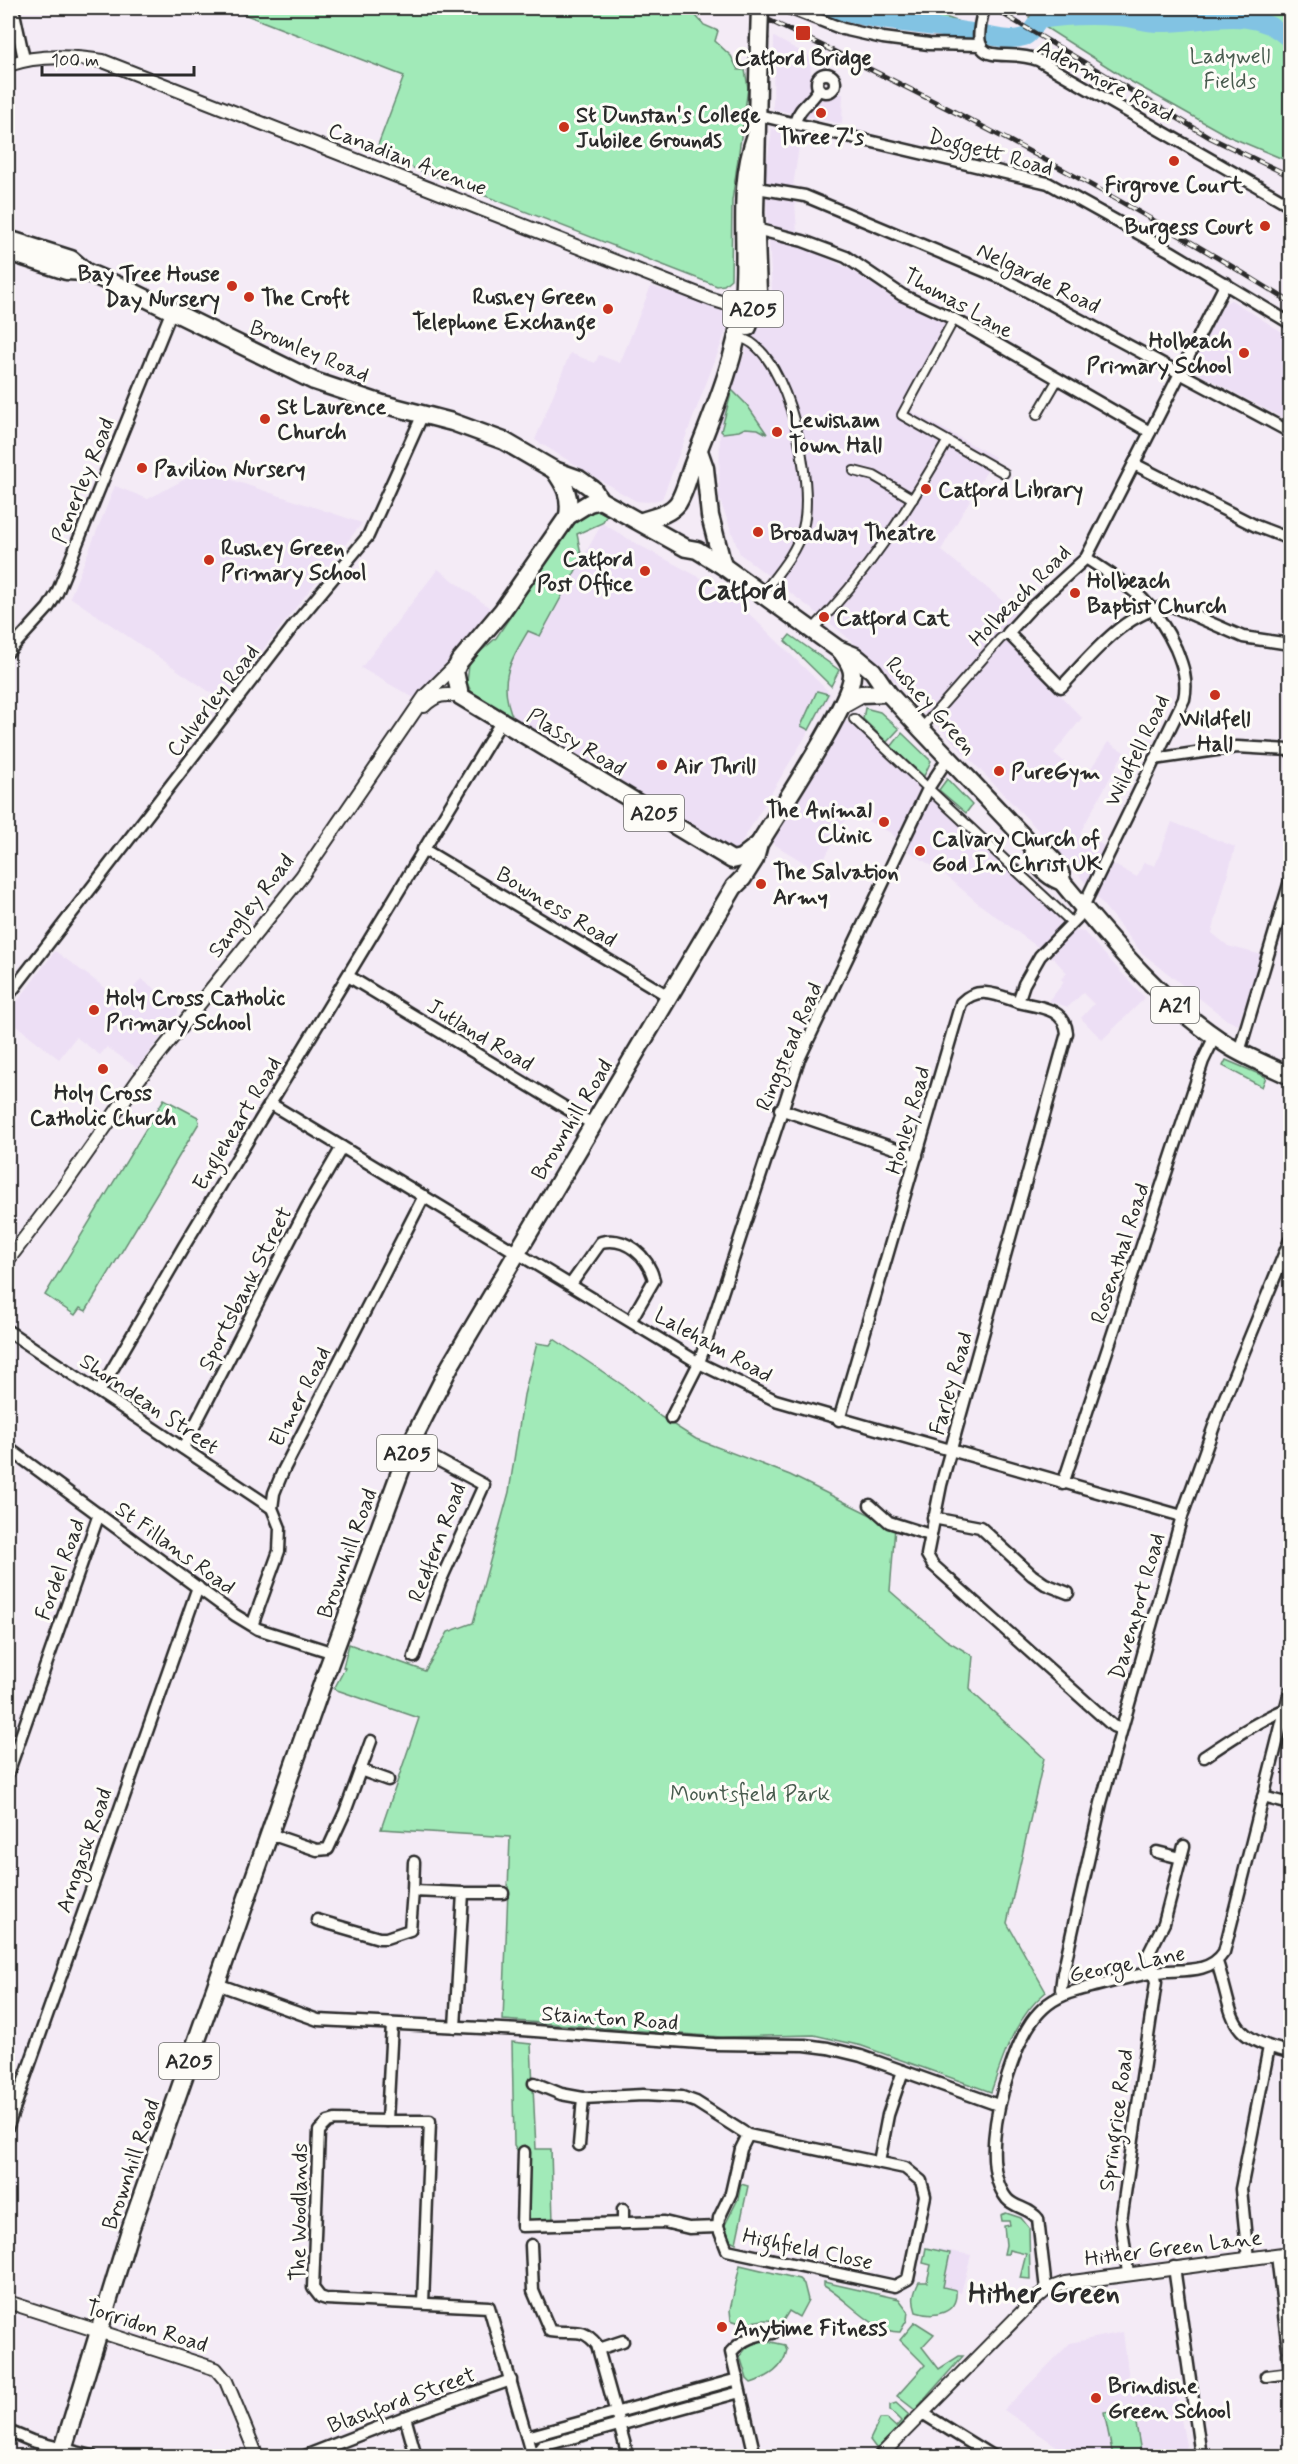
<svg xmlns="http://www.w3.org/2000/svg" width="1298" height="2464" viewBox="0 0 1298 2464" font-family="Mynerve,sans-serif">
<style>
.built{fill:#eddff5}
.green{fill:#a1eab8;stroke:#668a72;stroke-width:1.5}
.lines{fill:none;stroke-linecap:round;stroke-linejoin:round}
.river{stroke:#82c3e3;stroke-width:18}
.pedestrian-casing{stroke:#2b2b2b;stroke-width:12}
.minor-casing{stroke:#2b2b2b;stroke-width:15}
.tertiary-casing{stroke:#2b2b2b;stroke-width:16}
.trunk-casing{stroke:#2b2b2b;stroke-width:21}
.pedestrian{stroke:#fdfcf7;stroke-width:8}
.minor{stroke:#fdfcf7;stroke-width:10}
.tertiary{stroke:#fdfcf7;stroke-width:12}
.trunk{stroke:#fdfcf7;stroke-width:16}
.rail-casing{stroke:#2b2b2b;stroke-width:5}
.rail{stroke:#fdfcf7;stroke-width:3;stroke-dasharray:9;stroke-linecap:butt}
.trunk-bridge-casing{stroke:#2b2b2b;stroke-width:21;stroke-linecap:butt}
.trunk-bridge{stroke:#fdfcf7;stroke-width:16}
.poi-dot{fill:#c8321e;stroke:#fdfcf7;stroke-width:2}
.labels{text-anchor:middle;stroke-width:6;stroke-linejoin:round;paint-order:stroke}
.shield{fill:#fdfcf7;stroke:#6a6a68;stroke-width:1.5}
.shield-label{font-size:21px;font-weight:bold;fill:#2b2b2b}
.park-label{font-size:22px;fill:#485b4e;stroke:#fdfcf7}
.poi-label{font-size:22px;font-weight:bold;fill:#2b2b2b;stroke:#fdfcf7;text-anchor:start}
.street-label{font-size:22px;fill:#2b2b2b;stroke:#fdfcf7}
.district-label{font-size:28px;font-weight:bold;fill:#2b2b2b;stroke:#fdfcf7}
</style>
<rect width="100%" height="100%" fill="#f4ebf6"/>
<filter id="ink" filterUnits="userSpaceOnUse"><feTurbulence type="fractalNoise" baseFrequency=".0167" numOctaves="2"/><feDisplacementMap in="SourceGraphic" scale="12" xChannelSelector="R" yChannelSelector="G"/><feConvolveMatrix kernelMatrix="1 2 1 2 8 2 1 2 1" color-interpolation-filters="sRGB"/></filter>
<g filter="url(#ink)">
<!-- built -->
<g class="built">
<polygon points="774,37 809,56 813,89 843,94 842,124 773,109"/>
<polygon points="772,129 801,133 793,187 764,182"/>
<polygon points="766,196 795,200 797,234 768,229"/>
<polygon points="769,240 798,246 821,255 851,270 894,299 950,323 903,407 995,457 941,550 1016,612 999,632 1082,718 1054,753 1084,779 1108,742 1124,752 1080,833 1116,852 1111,863 1137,877 1144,862 1155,866 1172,822 1235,847 1212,933 1228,946 1262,955 1238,1025 1227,1020 1142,953 1065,858 885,671 840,631 740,554 719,498 720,416 768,294 772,290"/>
<polygon points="651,286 733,313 662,499 648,502 636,501 620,492 535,440 570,353 595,363 599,355 620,363"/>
<polygon points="1231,300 1290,337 1290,422 1190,369 1224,304"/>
<polygon points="202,470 362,523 223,701 70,597 115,486 148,499"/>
<polygon points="602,523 637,544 727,592 831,694 737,850 729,849 514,720 509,708 505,694 509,664 528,631 540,636"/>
<polygon points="438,569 494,611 414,698 361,668"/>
<polygon points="845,720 938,799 1077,931 1084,932 1145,998 1102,1040 1081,1018 1094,1004 1083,993 1068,1007 1049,1001 1064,982 1061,979 1067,973 1054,959 979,904 942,872 908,851 891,833 849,812 818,871 772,843"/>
<polygon points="55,951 123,1001 141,979 179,1006 177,1016 137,1068 107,1047 100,1055 76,1037 59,1059 8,1019 8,1014"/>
<polygon points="934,2248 971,2255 961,2293 927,2283"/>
<polygon points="1123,2332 1130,2387 1174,2382 1188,2456 1071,2456 1004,2410 1070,2343"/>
</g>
<!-- green -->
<g class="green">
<polygon points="228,8 689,8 704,25 718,31 715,41 731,56 738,70 745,70 748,88 732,201 731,279 724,285 717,286 375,153 404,76"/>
<path d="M849 8C896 7 921 7 965 24L904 19Z"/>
<path d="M1130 8H1290V162L1228 136 1130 81 1029 17C1047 6 1106 11 1128 13Z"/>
<polygon points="732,390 747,405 767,434 758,429 745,428 739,431 723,433 721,431"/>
<path d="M595 508 607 515 602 523 577 534 582 559 540 636 528 631C509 663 497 683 514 720L472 693 467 683 469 665 472 659 496 638 580 512Z"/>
<polygon points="790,635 839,670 831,686 785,641"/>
<polygon points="817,691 828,694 809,730 801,726"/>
<polygon points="865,708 880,712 899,729 887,742 863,719"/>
<polygon points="902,733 931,761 924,776 891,747"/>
<polygon points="947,779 972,805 966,813 939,790"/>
<polygon points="1226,1060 1266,1077 1262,1087 1223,1066"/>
<polygon points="164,1099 198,1117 199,1123 86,1311 80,1308 75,1315 45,1295"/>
<path d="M554 1339 624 1386 661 1417 696 1439 790 1475 895 1527 890 1591 946 1640 973 1656 970 1688 973 1693 1044 1758 1007 1923 1046 1992C1015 2017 1004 2055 991 2092L862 2046 814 2035 721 2037 503 2020 510 1837 381 1829 419 1718 334 1689 345 1668 343 1667 349 1644 425 1671 448 1632 473 1623 509 1492 524 1395 537 1343 550 1345Z"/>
<polygon points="512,2042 531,2044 536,2149 551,2149 553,2222 529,2222 526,2218 525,2163 514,2145"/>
<polygon points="741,2184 748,2186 736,2243 730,2240 725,2225 738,2199"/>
<polygon points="1006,2213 1021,2218 1029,2228 1030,2279 1020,2278 1026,2254 1009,2250 1008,2254 1004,2254 1006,2245 1004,2226 1010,2225 1009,2221 1002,2221 1001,2215"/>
<path d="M926 2248 950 2253 943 2287 956 2290C958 2314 934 2318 916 2312 912 2300 913 2294 919 2282H927L931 2265 923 2263Z"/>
<path d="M740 2265 799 2279 804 2284 808 2300 799 2317 789 2311 781 2324C759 2313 750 2329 731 2320L730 2310Z"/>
<path d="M824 2282 899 2299 908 2311 907 2320 900 2332C873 2333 848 2299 824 2286Z"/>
<polygon points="915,2322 934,2334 922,2347 939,2369 959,2356 963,2356 915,2410 897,2396 925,2365 900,2340"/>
<path d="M762 2340 785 2345 787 2350C783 2369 769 2377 751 2383L747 2379 740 2356 751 2342Z"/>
<polygon points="896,2403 909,2415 882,2446 876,2448 870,2440 880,2419 887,2419 896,2427 901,2421 890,2410 890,2405"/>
<polygon points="1133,2407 1141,2452 1113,2456 1104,2412"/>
</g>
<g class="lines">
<!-- river -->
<path class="river" d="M829 8C874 22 919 24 965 31 983 33 1006 43 1024 37 1030 35 1035 25 1039 20 1064 16 1091 15 1117 17 1131 17 1144 23 1158 23 1203 24 1254 3 1290 40"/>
<!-- pedestrian casing -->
<g class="pedestrian-casing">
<g id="pedestrian">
<polyline points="954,319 902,415 1004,473"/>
<path d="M744 339C789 356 815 484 803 528 796 553 778 573 762 594"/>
<polyline points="1037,415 1058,379"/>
<polyline points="854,471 874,476 913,499"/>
<path d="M812 630C867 574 908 509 947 442"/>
<polyline points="854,719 1067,918"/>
<polyline points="921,729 1000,639 1008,633"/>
</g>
</g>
<!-- minor casing -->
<g class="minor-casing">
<g id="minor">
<polyline points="13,8 24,59"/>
<polyline points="789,8 843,29 883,38 929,44 981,45"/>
<path d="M984 8C966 74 1002 46 1038 60L1290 205"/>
<circle cx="826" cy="83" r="9"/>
<polyline points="758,115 1048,183 1170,251 1290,323"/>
<path d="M795 122C800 106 811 103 819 89"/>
<polyline points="757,188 805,196 1006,280 1290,432"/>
<polyline points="752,228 803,241 846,257 902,295 954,319 1150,432"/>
<path d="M1226 283 1086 558 1030 609 1008 633 1061 687C1091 656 1126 609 1172 606L1243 637 1290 644"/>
<polyline points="1134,464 1256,526 1290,539"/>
<polyline points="8,652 48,608 57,593 172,310"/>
<polyline points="1154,759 1237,747 1290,750"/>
<polyline points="423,849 670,997"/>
<polyline points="348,976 594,1125"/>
<polyline points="8,996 295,624 368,536 423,414"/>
<path d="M1018 1002C1039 1007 1065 1008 1067 1033L941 1485 927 1555 933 1565 1113 1726 1121 1729"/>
<polyline points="1239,1052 1290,881"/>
<polyline points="271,1104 699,1363 775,1400 1182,1516"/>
<polyline points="780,1109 917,1156"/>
<path d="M571 1284 601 1242C626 1236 648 1256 654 1280L631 1320"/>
<polyline points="8,1331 272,1508"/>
<polyline points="99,1392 184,1246 501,722"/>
<polyline points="671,1418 699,1363 799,1059 929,787 948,758"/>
<path d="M839 1420 961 1003C978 985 998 995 1018 1002L1024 984 1040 956 1078 917 1184 699C1188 681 1183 666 1176 649 1153 599 1130 587 1086 558"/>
<polyline points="410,1445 484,1485 440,1582 414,1657"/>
<polyline points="8,1448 235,1615 258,1629 334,1653"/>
<polyline points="183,1448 307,1207 342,1147"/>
<polyline points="1063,1484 1203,1061 1215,1036"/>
<polyline points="870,1505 889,1522 930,1535"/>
<polyline points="933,1518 980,1527 1032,1575 1045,1584 1068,1593"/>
<polyline points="253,1623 279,1551 280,1528 272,1508 274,1493 283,1471 424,1196"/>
<path d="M1204 1757C1231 1739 1256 1722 1286 1709"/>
<polyline points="360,1770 388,1780"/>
<polyline points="8,1773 99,1514"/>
<polyline points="1263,1797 1290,1804"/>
<polyline points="270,1834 317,1850 328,1849 345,1812 371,1741"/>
<polyline points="1157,1852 1181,1858"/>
<polyline points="413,1891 414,1862"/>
<polyline points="463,1893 503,1893"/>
<polyline points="317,1920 379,1938 386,1938 410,1930 413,1891 463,1893 455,2027"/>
<path d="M1217 1962C1235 2016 1224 2038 1290 2052"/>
<polyline points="217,1984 318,2020 521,2030 714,2044 805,2045 828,2048 861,2056 998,2105"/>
<polyline points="1063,1995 1061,1989 1063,1973 1101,1803 1182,1516 1219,1412 1290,1240"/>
<polyline points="392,2024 387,2121 335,2120 328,2122 319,2131 313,2288 320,2297 326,2299 489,2307 532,2456"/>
<polyline points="534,2083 561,2094 583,2098 643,2095 682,2097 696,2102 748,2135 905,2168 921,2181 925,2196 908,2279 895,2286 727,2250 718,2227 719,2218 731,2193 741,2149 748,2135"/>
<polyline points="387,2121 430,2121 423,2303"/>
<polyline points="8,2126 198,1587"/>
<polyline points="579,2145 583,2098"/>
<polyline points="524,2152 522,2226 664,2222 689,2228 718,2227"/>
<polyline points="879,2162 888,2115 903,2071"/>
<polyline points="623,2209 623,2223"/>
<path d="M531 2245 533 2291 550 2331C572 2335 581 2325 597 2345L628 2456"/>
<polyline points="1277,2255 1288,2349"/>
<polyline points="1248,2259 1241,2189 1269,2047"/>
<polyline points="1174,2267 1201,2456"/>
<polyline points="1128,2273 1121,2221 1156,1982 1149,1953 1164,1923 1184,1846"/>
<path d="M1046 2290 1038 2219C1030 2208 1015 2208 1007 2199 983 2169 997 2107 1008 2075 1018 2044 1031 2008 1064 1995 1075 1990 1087 1988 1099 1985 1121 1979 1143 1973 1166 1971 1187 1970 1211 1972 1224 1952L1290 1691"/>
<polyline points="599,2349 623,2341"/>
<polyline points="1288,2354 1290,2373"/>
<polyline points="1266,2376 1290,2373"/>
<polyline points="924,2414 992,2456"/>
<polyline points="405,2417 416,2456"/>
<polyline points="8,2431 32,2441 92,2456"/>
<polyline points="527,2437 738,2379"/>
<polyline points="305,2456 405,2417 511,2380"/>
<polyline points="534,2456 542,2446 740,2392"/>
<path d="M755 2456 731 2352C744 2338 755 2335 773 2333"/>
</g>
</g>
<!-- tertiary casing -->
<g class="tertiary-casing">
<g id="tertiary">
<path d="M8 65C36 55 72 56 103 61L711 299 724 303 743 304 746 300"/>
<path d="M424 706C437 694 444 694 460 696"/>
<polyline points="8,1260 59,1193 139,1079 302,876 425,696 458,663"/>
<polyline points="8,2302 216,2369 226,2381 257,2456"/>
<polyline points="880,2456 1029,2305 1046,2290 1065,2283 1290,2253"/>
</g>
</g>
<!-- trunk casing -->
<g class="trunk-casing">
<g id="trunk">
<polyline points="8,239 71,259 86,272"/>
<path d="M8 252 66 271 86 272 129 290 314 381 383 404 452 422 504 441 554 470 579 479 593 489 600 500 686 548 697 550 723 566 838 649 855 656 873 671 888 693 921 729 1033 847C1048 850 1061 866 1062 882"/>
<polyline points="748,327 758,293 755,212 759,39"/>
<polyline points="699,451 705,468 710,516 723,566"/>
<path d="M554 470C565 485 571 496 568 516"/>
<polyline points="600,500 589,503 568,516 502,611 459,662 455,671 460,696 732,860 741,858 759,844"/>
<path d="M642 521C654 517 670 514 678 503 685 492 688 477 693 464 712 415 736 360 742 307 750 247 735 194 756 135"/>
<polyline points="843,704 861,694 888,693"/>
<path d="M1033 847C1035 864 1046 876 1062 882 1111 941 1163 1005 1229 1046 1248 1058 1270 1066 1290 1076"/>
<path d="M61 2456 130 2230 325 1676 410 1445 450 1366 734 887 743 878 755 859 759 844C777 814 851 703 852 676 853 666 846 659 841 651"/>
</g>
</g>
<!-- pedestrian -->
<use href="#pedestrian" class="pedestrian"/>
<!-- minor -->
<use href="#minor" class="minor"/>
<!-- tertiary -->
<use href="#tertiary" class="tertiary"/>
<!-- trunk -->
<use href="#trunk" class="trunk"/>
<!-- rail casing -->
<g class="rail-casing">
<g id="rail">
<path d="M743 8C931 96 1114 192 1290 302"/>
<polyline points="993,8 1211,138 1290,176"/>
</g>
</g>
<!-- rail -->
<use href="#rail" class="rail"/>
<!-- trunk-bridge casing -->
<g class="trunk-bridge-casing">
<polyline id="trunk-bridge" points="759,39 760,8"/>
</g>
<!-- trunk-bridge -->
<use href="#trunk-bridge" class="trunk-bridge"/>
</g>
</g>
<!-- markers -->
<g class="poi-dot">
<rect x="795" y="25" width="16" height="16" rx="3"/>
<circle cx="821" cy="113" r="6"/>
<circle cx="564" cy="127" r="6"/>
<circle cx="1174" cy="161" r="6"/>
<circle cx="1265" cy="226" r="6"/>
<circle cx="232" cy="286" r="6"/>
<circle cx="249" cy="297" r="6"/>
<circle cx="608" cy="309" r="6"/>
<circle cx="1244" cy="353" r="6"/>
<circle cx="265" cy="419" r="6"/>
<circle cx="777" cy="432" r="6"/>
<circle cx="142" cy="468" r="6"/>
<circle cx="926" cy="489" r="6"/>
<circle cx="758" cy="532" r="6"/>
<circle cx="209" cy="560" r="6"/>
<circle cx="645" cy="571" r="6"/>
<circle cx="1075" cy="593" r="6"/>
<circle cx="824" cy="617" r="6"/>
<circle cx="1215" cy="695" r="6"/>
<circle cx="662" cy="765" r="6"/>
<circle cx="999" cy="771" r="6"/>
<circle cx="884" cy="822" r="6"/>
<circle cx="920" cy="851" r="6"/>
<circle cx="761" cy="884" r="6"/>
<circle cx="94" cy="1010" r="6"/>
<circle cx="103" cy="1069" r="6"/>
<circle cx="722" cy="2327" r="6"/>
<circle cx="1096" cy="2398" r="6"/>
</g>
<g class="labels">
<!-- shield labels -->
<g class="shield">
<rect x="723" y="291" width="60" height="36" rx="4.5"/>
<rect x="624" y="795" width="60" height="36" rx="4.5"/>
<rect x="1151" y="987" width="48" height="36" rx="4.5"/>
<rect x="377" y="1435" width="60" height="36" rx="4.5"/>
<rect x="159" y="2043" width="60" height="36" rx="4.5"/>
</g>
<g class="shield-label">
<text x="753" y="316">A205</text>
<text x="654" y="820">A205</text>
<text x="1175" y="1012">A21</text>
<text x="407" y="1460">A205</text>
<text x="189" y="2068">A205</text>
</g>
<!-- park labels -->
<g class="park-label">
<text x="1230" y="63">Ladywell<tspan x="1230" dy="25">Fields</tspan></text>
<text x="750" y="1801">Mountsfield Park</text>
</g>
<!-- poi labels -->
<g class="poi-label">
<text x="803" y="65" text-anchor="middle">Catford Bridge</text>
<text x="576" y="122">St Dunstan's College<tspan x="576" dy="25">Jubilee Grounds</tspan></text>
<text x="821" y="144" text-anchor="middle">Three 7's</text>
<text x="1174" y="192" text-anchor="middle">Firgrove Court</text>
<text x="1253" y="234" text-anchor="end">Burgess Court</text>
<text x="220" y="281" text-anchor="end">Bay Tree House<tspan x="220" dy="25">Day Nursery</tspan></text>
<text x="596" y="304" text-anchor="end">Rushey Green<tspan x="596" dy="25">Telephone Exchange</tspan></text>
<text x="261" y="305">The Croft</text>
<text x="1232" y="348" text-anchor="end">Holbeach<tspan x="1232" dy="25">Primary School</tspan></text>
<text x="277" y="414">St Laurence<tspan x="277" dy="25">Church</tspan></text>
<text x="789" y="427">Lewisham<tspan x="789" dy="25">Town Hall</tspan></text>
<text x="154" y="476">Pavilion Nursery</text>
<text x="938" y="497">Catford Library</text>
<text x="770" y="540">Broadway Theatre</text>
<text x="221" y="555">Rushey Green<tspan x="221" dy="25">Primary School</tspan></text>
<text x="633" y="566" text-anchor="end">Catford<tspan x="633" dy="25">Post Office</tspan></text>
<text x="1087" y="588">Holbeach<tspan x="1087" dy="25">Baptist Church</tspan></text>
<text x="836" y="625">Catford Cat</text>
<text x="1215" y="726" text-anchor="middle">Wildfell<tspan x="1215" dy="25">Hall</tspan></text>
<text x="674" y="773">Air Thrill</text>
<text x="1011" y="779">PureGym</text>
<text x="872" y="817" text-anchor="end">The Animal<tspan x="872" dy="25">Clinic</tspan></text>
<text x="932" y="846">Calvary Church of<tspan x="932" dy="25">God In Christ UK</tspan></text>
<text x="773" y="879">The Salvation<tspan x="773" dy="25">Army</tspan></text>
<text x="106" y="1005">Holy Cross Catholic<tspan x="106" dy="25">Primary School</tspan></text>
<text x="103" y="1100" text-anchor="middle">Holy Cross<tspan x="103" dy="25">Catholic Church</tspan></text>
<text x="734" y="2335">Anytime Fitness</text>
<text x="1108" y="2393">Brindishe<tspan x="1108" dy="25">Green School</tspan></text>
</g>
<!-- street labels -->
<g class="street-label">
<text transform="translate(1106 80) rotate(28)" y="8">Adenmore Road</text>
<text transform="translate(991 151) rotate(15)" y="8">Doggett Road</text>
<text transform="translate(408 158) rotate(21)" y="8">Canadian Avenue</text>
<text transform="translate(1039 277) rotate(26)" y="8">Nelgarde Road</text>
<text transform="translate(959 302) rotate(29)" y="8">Thomas Lane</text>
<text transform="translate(310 350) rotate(23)" y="8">Bromley Road</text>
<text transform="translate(82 480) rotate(-68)" y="8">Penerley Road</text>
<text transform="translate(1019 595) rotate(-45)" y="8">Holbeach Road</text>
<text transform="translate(212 700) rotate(-52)" y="8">Culverley Road</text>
<text transform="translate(932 705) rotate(48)" y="8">Rushey Green</text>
<text transform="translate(577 741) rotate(31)" y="8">Plassy Road</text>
<text transform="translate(1136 750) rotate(-64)" y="8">Wildfell Road</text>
<text transform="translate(250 905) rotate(-52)" y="8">Sangley Road</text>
<text transform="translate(557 906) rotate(31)" y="8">Bowness Road</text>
<text transform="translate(481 1034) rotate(31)" y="8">Jutland Road</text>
<text transform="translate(788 1046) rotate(-67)" y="8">Ringstead Road</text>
<text transform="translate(571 1119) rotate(-59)" y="8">Brownhill Road</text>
<text transform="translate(907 1120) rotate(-74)" y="8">Honley Road</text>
<text transform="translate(236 1123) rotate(-59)" y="8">Engleheart Road</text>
<text transform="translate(1119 1253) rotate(-72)" y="8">Rosenthal Road</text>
<text transform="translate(244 1288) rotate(-63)" y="8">Sportsbank Street</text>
<text transform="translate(714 1344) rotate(29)" y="8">Laleham Road</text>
<text transform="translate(950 1383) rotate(-74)" y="8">Farley Road</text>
<text transform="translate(299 1396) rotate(-63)" y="8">Elmer Road</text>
<text transform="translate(150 1403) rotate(34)" y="8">Shorndean Street</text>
<text transform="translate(436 1542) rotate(-69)" y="8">Redfern Road</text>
<text transform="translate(176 1547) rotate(36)" y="8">St Fillans Road</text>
<text transform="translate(346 1553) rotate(-70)" y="8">Brownhill Road</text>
<text transform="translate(59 1569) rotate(-70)" y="8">Fordel Road</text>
<text transform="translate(1136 1606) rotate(-74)" y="8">Davenport Road</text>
<text transform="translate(83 1850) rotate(-71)" y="8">Arngask Road</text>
<text transform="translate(1127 1963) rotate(-11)" y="8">George Lane</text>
<text transform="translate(610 2017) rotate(4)" y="8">Stainton Road</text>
<text transform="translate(1115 2120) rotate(-82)" y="8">Springrice Road</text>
<text transform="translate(130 2164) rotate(-71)" y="8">Brownhill Road</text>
<text transform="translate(298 2212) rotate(-89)" y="8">The Woodlands</text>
<text transform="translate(1173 2247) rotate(-7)" y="8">Hither Green Lane</text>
<text transform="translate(808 2248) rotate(12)" y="8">Highfield Close</text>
<text transform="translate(147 2325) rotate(18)" y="8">Torridon Road</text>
<text transform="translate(401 2399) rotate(-20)" y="8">Blashford Street</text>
</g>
<!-- district labels -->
<g class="district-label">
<text x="742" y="599">Catford</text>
<text x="1044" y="2302">Hither Green</text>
</g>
</g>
<!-- margin -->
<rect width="1298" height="2464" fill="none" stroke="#fdfcf7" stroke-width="30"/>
<rect x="15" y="15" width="1268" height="2434" fill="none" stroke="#2b2b2b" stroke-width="2" filter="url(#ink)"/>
<!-- scale -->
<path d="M42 66v9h152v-9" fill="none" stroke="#2b2b2b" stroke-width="3"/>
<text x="51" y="66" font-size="18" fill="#2b2b2b" stroke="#fdfcf7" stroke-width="4.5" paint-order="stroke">100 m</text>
</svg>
